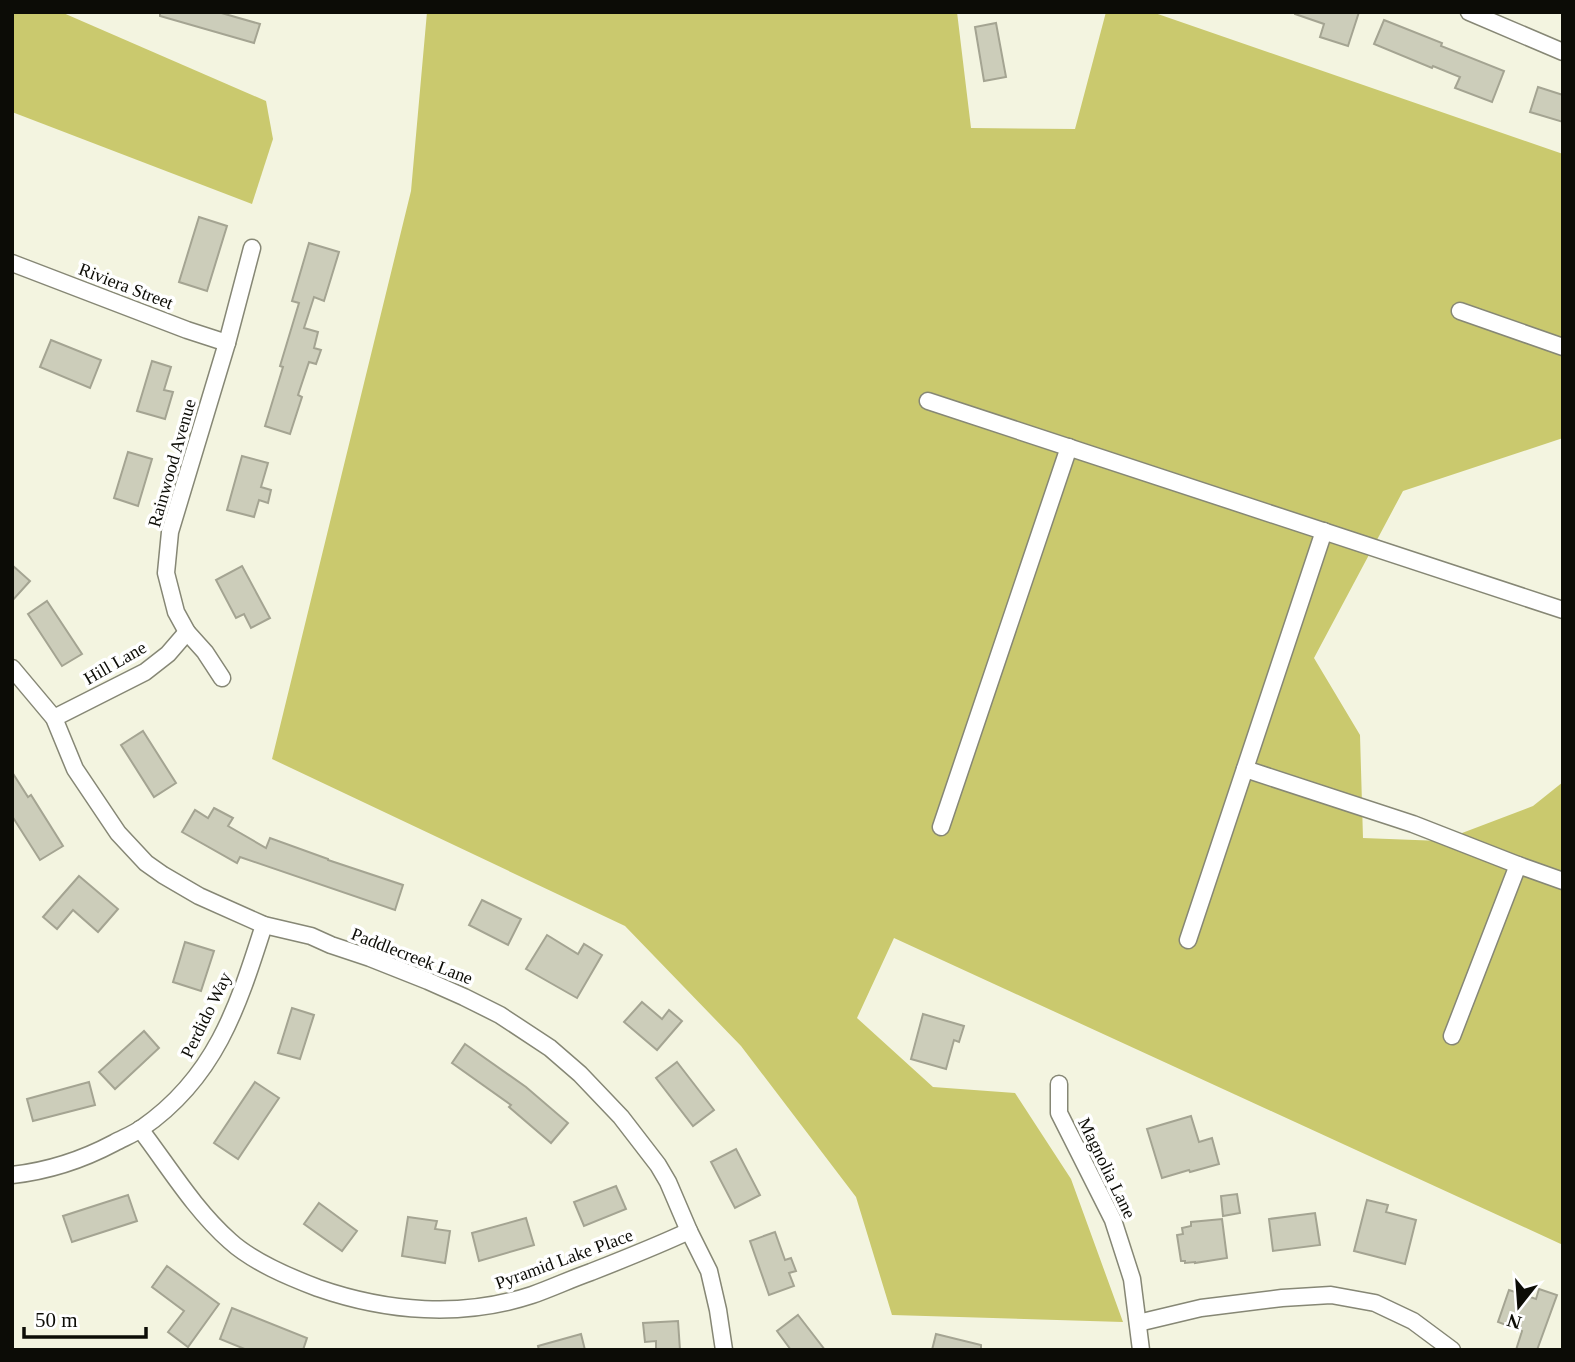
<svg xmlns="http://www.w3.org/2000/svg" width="1575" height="1362" viewBox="0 0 1575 1362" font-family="Georgia,serif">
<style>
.forest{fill:#cac96e}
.building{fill:#cccdba;stroke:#a4a492;stroke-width:2}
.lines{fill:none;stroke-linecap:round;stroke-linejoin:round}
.minor-casing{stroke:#868775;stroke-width:19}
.minor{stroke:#fff;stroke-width:16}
.labels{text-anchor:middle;stroke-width:7;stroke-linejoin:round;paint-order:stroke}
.street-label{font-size:18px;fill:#0c0c06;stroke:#fff}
</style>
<rect width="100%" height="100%" fill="#f3f4e0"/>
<!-- forest -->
<g class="forest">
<polygon points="12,12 61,12 266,101 273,139 252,204 12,112"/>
<polygon points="427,12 957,12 971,128 1075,129 1106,12 1152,12 1563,154 1563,438 1403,491 1314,658 1360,735 1363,838 1441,841 1533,806 1563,782 1563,1245 894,938 857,1018 933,1087 1015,1093 1071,1179 1123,1322 892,1315 856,1197 741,1046 625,926 272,759 411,191"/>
</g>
<!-- building -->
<g class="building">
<polygon points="160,12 218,12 260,24 254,43 160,16"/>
<polygon points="1295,12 1359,12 1348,46 1320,37 1324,24 1295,14"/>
<polygon points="1384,20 1442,43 1441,46 1504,71 1492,102 1455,88 1460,77 1433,66 1432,68 1374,44"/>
<polygon points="996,23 1006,77 984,81 975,27"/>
<polygon points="1538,87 1563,95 1563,122 1530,112"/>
<polygon points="199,217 227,226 207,291 179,282"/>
<polygon points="309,243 339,252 324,301 314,297 304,328 318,332 314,348 321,350 316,364 309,362 298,395 302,397 290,434 265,426 283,367 280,366 299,303 292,301"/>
<polygon points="51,340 101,360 90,388 40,367"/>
<polygon points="152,361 171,367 164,390 173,392 165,419 137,411"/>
<polygon points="128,452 152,459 138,506 114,498"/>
<polygon points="242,456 268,463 261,487 271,490 268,503 259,500 254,517 227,510"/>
<polygon points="12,565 30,581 12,601"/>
<polygon points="242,566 270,618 251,628 244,614 236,618 216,580"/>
<polygon points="47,601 82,654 62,666 28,614"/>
<polygon points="143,731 176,783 154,797 121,745"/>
<polygon points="12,772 28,797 31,795 63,846 40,860 12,816"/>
<polygon points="214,808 233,818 228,826 266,848 270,838 328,859 328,860 403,885 395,910 240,857 237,863 182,832 195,810 208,818"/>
<polygon points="79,876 118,909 98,932 73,910 57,929 43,917"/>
<polygon points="482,900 521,919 508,945 469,925"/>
<polygon points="547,935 578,954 584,944 602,955 577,998 526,969"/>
<polygon points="185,942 214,951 201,991 173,982"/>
<polygon points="642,1002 662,1019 669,1010 682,1021 657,1050 624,1022"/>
<polygon points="292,1008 314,1015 300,1059 278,1053"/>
<polygon points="923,1014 964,1026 959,1042 954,1040 946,1069 911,1059"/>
<polygon points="144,1031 159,1048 115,1089 99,1072"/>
<polygon points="465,1044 526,1087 568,1123 551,1143 509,1107 511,1105 452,1063"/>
<polygon points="677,1062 714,1110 693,1126 656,1078"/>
<polygon points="89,1082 95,1105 33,1121 27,1099"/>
<polygon points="255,1082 279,1098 238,1159 214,1143"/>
<polygon points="1191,1116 1199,1142 1212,1138 1219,1164 1190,1172 1189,1170 1162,1178 1147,1129"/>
<polygon points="736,1149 760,1195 735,1208 711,1162"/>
<polygon points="616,1186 626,1209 584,1226 574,1202"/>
<polygon points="1237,1194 1240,1213 1223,1216 1221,1196"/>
<polygon points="128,1195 137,1221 72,1242 63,1216"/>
<polygon points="1367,1200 1388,1205 1386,1212 1416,1220 1405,1264 1354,1251"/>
<polygon points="319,1203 357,1231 342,1251 304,1224"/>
<polygon points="1315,1213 1320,1245 1273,1251 1269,1219"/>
<polygon points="408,1217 437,1221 435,1229 450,1231 445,1263 402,1256"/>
<polygon points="526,1218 534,1245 479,1261 472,1233"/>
<polygon points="1222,1219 1227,1258 1195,1263 1195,1262 1185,1263 1185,1261 1181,1261 1177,1235 1183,1234 1182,1228 1191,1226 1191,1222"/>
<polygon points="775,1232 785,1260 791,1258 796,1271 789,1273 794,1286 769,1295 750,1241"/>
<polygon points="167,1266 219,1304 188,1347 168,1332 184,1311 152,1287"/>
<polygon points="1539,1289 1557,1295 1537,1350 1516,1350 1522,1331 1498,1322 1509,1290 1536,1299"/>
<polygon points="232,1308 307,1338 303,1350 247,1350 220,1339"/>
<polygon points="798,1315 825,1350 791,1350 777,1331"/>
<polygon points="678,1321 680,1350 656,1350 656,1341 645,1342 643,1323"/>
<polygon points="581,1334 585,1350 539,1350 538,1346"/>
<polygon points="936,1334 981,1345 981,1350 932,1350"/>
</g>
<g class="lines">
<!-- minor casing -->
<g class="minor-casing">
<g id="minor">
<polyline points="1469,12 1563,52"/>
<polyline points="12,263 187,330 227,343"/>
<polyline points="1460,311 1563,347"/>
<polyline points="928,401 1563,610"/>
<polyline points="12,668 54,718 75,769 118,833 146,863 163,875 199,896 264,925 311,936 331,945 370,958 428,981 464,997 500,1015 550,1048 580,1074 621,1117 658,1165 668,1182 689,1231 709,1271 718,1310 724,1350"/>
<polyline points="222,678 205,652 187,632 176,612 166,573 170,532 227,343 252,248"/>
<polyline points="54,718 145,672 168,654 187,632"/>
<polyline points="1245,769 1413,824 1518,865"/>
<polyline points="941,827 1069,447"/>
<polyline points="1188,940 1324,531"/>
<polyline points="1452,1036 1518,865 1563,881"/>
<polyline points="1059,1084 1059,1113 1113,1220 1132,1279 1141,1350"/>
<path d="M140 1129C169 1167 194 1209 230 1241 253 1262 289 1277 318 1288 387 1312 462 1318 532 1295 552 1288 571 1279 591 1272 624 1259 657 1246 689 1231"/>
<path d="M12 1175C48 1171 82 1160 114 1143 123 1138 134 1134 142 1128 216 1077 238 1006 264 925"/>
<polyline points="1138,1323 1201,1308 1282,1298 1331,1295 1375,1303 1413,1321 1452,1350"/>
</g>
</g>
<!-- minor -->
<use href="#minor" class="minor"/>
</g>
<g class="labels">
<!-- street labels -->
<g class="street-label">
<text transform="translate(126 286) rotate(21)" y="6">Riviera Street</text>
<text transform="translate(172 463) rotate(-74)" y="6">Rainwood Avenue</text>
<text transform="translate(115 663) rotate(-30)" y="6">Hill Lane</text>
<text transform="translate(412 956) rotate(21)" y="6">Paddlecreek Lane</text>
<text transform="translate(206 1015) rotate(-64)" y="6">Perdido Way</text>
<text transform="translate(1107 1168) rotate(64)" y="6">Magnolia Lane</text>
<text transform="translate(564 1259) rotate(-20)" y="6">Pyramid Lake Place</text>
</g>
</g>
<!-- border -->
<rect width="1575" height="1362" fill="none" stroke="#0c0c06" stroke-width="28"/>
<!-- north arrow -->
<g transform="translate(1519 1306) rotate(197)" stroke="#ffffff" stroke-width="5" paint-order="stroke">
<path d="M0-5L12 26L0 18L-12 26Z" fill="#0c0c06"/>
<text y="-10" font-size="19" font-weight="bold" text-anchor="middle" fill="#0c0c06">N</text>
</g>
<!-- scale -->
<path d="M24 1327v10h122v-10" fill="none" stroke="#0c0c06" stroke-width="3.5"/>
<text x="35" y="1327" font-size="21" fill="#0c0c06" stroke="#ffffff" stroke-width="5" paint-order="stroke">50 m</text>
</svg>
